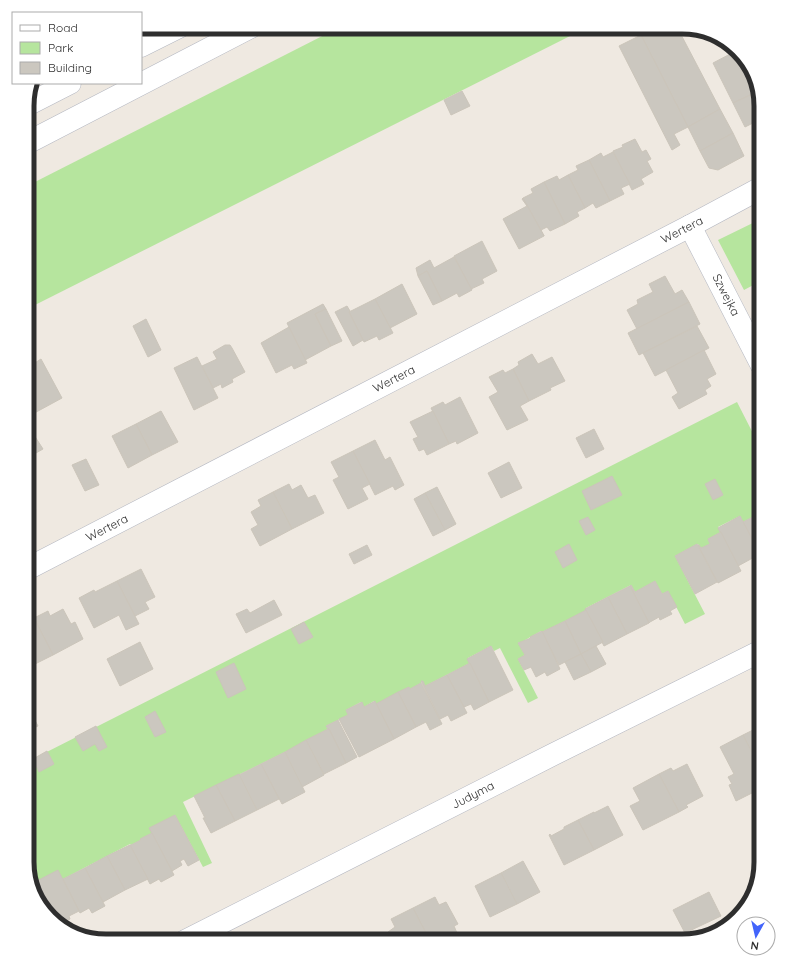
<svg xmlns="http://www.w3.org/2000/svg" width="788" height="968" viewBox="0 0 788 968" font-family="Quicksand,sans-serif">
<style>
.green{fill:#b6e59e}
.building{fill:#cbc7bf;stroke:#cbc5ba}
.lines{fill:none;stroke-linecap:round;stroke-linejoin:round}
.street-casing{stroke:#b4b7c1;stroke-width:23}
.secondary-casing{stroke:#b4b7c1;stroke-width:23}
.street{stroke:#fff;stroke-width:22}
.secondary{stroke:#fff;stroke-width:22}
.labels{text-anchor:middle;stroke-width:3;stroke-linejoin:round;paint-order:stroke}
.street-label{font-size:12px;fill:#2e2e2e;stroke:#fff}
.rim{fill:none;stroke:#2e2e2e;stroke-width:5}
</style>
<rect width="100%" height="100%" fill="#efe9e1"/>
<!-- green -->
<g class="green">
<polygon points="340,27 583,27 584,29 27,309 27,186"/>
<polygon points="761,219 761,248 760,249 761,252 761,281 744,290 718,240"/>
<polygon points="737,402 761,449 761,513 743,522 740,516 718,527 721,532 708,539 710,544 701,548 699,545 697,544 675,556 705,614 685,624 668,591 662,594 655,581 635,592 631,585 586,608 586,611 542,632 541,631 520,643 520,642 518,643 525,655 518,659 538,698 528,703 500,648 494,651 491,646 468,658 470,663 425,686 422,681 421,682 421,683 410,689 409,687 376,704 374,701 364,707 361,702 346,710 348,715 326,726 328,729 285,752 183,802 212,863 203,867 175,815 152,833 141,839 141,840 131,845 130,844 63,879 33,883 27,862 27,762"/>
</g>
<!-- building -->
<g class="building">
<polygon points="656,27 677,27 720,109 688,127 641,35"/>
<polygon points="641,35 688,127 674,134 680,145 672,150 619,46"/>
<polygon points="736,51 741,55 753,80 757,92 733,103 713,63"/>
<polygon points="462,91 470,106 451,115 444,100"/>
<polygon points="757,92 761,106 761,119 745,127 733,103"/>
<polygon points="720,109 733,133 700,151 688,127"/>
<polygon points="733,133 744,156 718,170 709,168 700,151"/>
<polygon points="635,139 642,152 646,150 651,159 647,161 653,172 641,179 644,184 632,190 613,151 623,147 622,145"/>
<polygon points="613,152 630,184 621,188 624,194 610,201 589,160 601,153 603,157"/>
<polygon points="589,160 610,201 596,208 593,203 585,208 568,175 578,170 576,166"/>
<polygon points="568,175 585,208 577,212 579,216 565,224 544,182 557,176 559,180"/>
<polygon points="544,182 565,224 550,231 547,227 541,230 544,236 523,198 533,193 531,189"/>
<polygon points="523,198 544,236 519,249 503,219 527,206 522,199"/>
<polygon points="482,241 497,271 482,279 484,283 471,289 454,256"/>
<polygon points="454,257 472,290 459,297 457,293 442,301 427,271 418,276 416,268 430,260 434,268"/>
<polygon points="427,271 442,301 433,305 418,276"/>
<polygon points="665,276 675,294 682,290 689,302 637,329 627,310 638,304 637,300 653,292 649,284"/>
<polygon points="402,284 417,314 390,328 375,299"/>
<polygon points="375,299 393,333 379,340 377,336 364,342 349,312"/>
<polygon points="689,302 700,324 639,355 628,333"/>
<polygon points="323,304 326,309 315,314 331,346 305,360 287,323"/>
<polygon points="347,306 350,311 349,312 363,340 353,346 335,312"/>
<polygon points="326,309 342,341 331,346 315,314"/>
<polygon points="146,319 161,350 148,357 133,326"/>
<polygon points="697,326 709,348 655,376 643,353"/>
<polygon points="289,327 307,363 294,369 292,365 276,373 261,343"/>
<polygon points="225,345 230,345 232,348 245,372 232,379 233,382 222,388 221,384 213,388 202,366 217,359 213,352"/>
<polygon points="704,350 716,374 707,379 711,386 705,390 707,394 679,409 672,397 678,393 666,370"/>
<polygon points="532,354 538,364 552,357 565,381 550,388 551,390 529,401 513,369 519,365 518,362"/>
<polygon points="197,357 218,398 194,410 174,368"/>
<polygon points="41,359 62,398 27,417 27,361 30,366"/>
<polygon points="513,369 529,401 520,406 528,420 507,430 489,397 498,392 489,377 503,370 505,373"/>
<polygon points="460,397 478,433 457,444 456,441 449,444 431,408 443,402 445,405"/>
<polygon points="161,411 178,442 152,455 136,424"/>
<polygon points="433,411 449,444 427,455 424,449 419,451 413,439 418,437 410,422"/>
<polygon points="136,424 152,455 128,468 112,436"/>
<polygon points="594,429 604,449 586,458 576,438"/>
<polygon points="34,435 43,449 27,458 27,439"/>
<polygon points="375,440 385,460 390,457 404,485 395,490 393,486 375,495 353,451"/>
<polygon points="353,451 370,484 362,488 368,499 348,509 333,480 339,477 331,462"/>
<polygon points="86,459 99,485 85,491 72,465"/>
<polygon points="509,462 522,488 501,498 488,473"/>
<polygon points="612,476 622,495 591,510 582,491"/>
<polygon points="715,479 723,495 713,500 705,484"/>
<polygon points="289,484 292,490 301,485 308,498 315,495 324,513 292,529 273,492"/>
<polygon points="437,487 456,524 445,530 425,493"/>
<polygon points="273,492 292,529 260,546 251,529 258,525 251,512 261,506 258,500"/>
<polygon points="425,493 445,530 433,536 414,499"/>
<polygon points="761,513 761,553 760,554 743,522"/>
<polygon points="740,516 760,554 738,566 718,528"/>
<polygon points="588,517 595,530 586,535 579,521"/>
<polygon points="721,532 741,571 718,583 698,545 699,545 701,548 710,544 708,539"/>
<polygon points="569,544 577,560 563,568 555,552"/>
<polygon points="697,544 717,582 695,594 675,556"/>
<polygon points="367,545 372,555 354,564 349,554"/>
<polygon points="141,569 155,597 145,602 149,609 135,616 117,581"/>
<polygon points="117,581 139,624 126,630 119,615 94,628 79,598 94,590 95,592"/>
<polygon points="655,581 662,594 668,591 677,607 670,611 672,614 660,620 659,617 650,622 649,623 630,586 631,585 635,592"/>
<polygon points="630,586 649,623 627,634 608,597"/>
<polygon points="608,597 627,634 604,646 585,609"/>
<polygon points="274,600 282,615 246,633 236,614 247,609 250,613"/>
<polygon points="63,609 71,624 75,622 83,639 53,655 34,618 48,611 50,616"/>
<polygon points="586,610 603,642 581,654 565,621"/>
<polygon points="34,618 53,655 27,668 27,621"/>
<polygon points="565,621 581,654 559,665 542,632"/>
<polygon points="304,622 313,637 299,644 291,629"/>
<polygon points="542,631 560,669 547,676 545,672 536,677 531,667 524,670 518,659 525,655 518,643 531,638 530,637"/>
<polygon points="140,642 153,669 120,686 107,659"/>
<polygon points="491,646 513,690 489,702 467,659"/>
<polygon points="596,646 606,664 591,672 581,654"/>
<polygon points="581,654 591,672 574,680 565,662"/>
<polygon points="234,663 246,689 228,698 216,672"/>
<polygon points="470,663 489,702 474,710 471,704 464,707 447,675"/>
<polygon points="447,675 467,713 451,721 448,715 440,719 421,681 423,681 425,686"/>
<polygon points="421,683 442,724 430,730 426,722 416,727 398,692 409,687 410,689"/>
<polygon points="398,692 416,727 394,739 376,704"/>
<polygon points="375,701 394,739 359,757 339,719 348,715 346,710 362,702 364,707"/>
<polygon points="155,711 166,732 155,737 145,717"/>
<polygon points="31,713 38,726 27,731 27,715"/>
<polygon points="338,720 357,757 346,763 329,729 328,729 326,726"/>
<polygon points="96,726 107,747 99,751 95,744 83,751 75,737"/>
<polygon points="761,726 761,770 743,735"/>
<polygon points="328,729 329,729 346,763 324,774 306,740"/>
<polygon points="743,735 761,770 761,786 757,788 758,790 736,801 729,785 732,784 728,777 734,774 720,747"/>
<polygon points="306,740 324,775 302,787 285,752"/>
<polygon points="47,751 54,764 39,772 33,759"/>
<polygon points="285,752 305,792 282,804 261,764"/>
<polygon points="261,764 279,799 257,810 239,775"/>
<polygon points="687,764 703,796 686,805 688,807 679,812 659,774 671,768 673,771"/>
<polygon points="239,774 257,810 235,821 216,785"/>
<polygon points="659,774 679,812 643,830 630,806 640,801 633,788"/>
<polygon points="216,785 235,821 211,833 203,818 205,818 194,796"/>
<polygon points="608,806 623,835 594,850 578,820 594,812 594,813"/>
<polygon points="175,815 199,860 188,866 184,859 180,861 182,865 172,871 149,828"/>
<polygon points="578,820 594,850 564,865 549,835 550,834 551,836 564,829 564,827"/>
<polygon points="152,833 174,875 161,882 159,879 150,884 130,845 131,845 141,840 140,839"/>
<polygon points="130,845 148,879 125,890 107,856"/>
<polygon points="107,856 125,890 103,902 85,868"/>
<polygon points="523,861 540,892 517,904 501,873"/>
<polygon points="85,868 105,906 92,913 89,908 80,913 63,879"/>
<polygon points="58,870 79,911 69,916 70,919 60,924 48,913 45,907 43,908 40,906 33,883"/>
<polygon points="501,873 517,904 490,917 475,886"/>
<polygon points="709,892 721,916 685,933 673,910"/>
<polygon points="435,897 439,905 446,902 458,924 454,926 457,933 442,941 430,941 413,908"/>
<polygon points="413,908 430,941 392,941 388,932 395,927 391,919"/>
</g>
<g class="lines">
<!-- street casing -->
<g class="street-casing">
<g id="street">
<polyline points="690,226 761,364"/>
<polyline points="27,569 690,226 761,188"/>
<polyline points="185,941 554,754 761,651"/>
</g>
</g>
<!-- secondary casing -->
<g class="secondary-casing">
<g id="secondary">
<polyline points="141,46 179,27"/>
<polyline points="27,105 70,83"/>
<polyline points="27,143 251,27"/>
</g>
</g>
<!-- street -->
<use href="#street" class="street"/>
<!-- secondary -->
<use href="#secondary" class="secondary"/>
</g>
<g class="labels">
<!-- street labels -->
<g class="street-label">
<text transform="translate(682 230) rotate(-27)" y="4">Wertera</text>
<text transform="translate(726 295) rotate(63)" y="4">Szwejka</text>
<text transform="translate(394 379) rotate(-27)" y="4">Wertera</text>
<text transform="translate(107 528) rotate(-27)" y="4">Wertera</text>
<text transform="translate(473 795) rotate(-27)" y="4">Judyma</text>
</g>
</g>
<!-- crop -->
<path d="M0 0H788V968H0ZM106 34H682A72 72 0 0 1 754 106V862A72 72 0 0 1 682 934H106A72 72 0 0 1 34 862V106A72 72 0 0 1 106 34Z" fill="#fff" fill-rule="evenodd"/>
<path class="rim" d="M106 34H682A72 72 0 0 1 754 106V862A72 72 0 0 1 682 934H106A72 72 0 0 1 34 862V106A72 72 0 0 1 106 34Z"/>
<!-- legend -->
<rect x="12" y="12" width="130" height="72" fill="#ffffff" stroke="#ababab"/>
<rect x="20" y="25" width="20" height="6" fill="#ffffff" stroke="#ababab"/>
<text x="48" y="32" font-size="12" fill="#2e2e2e">Road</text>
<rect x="20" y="42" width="20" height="12" fill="#b6e59e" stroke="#ababab"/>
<text x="48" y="52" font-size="12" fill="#2e2e2e">Park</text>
<rect x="20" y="62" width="20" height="12" fill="#cbc7bf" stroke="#ababab"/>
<text x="48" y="72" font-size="12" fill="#2e2e2e">Building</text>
<!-- north arrow -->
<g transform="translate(756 936) rotate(188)"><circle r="19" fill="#ffffff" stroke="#ababab"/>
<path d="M0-3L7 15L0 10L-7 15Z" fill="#4264fb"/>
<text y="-6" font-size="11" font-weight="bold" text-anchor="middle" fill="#2e2e2e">N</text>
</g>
</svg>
